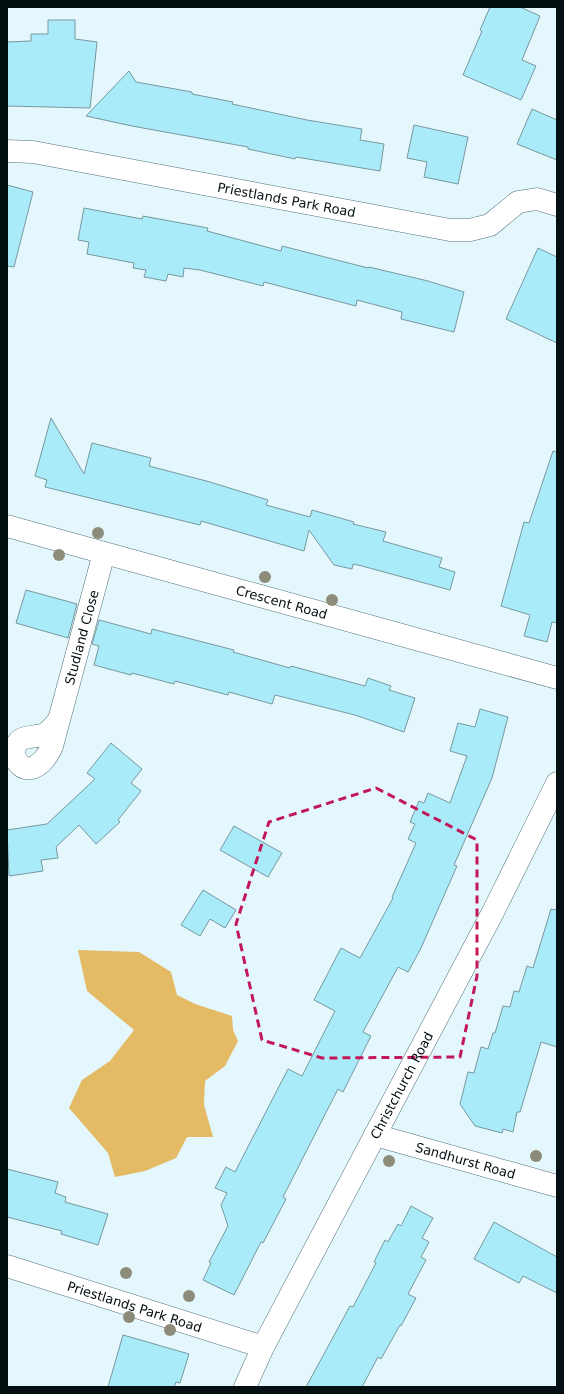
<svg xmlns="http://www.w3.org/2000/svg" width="564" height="1394" viewBox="0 0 564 1394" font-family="'DejaVu Sans',sans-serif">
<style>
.forest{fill:#e4ba65}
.building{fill:#aaebfa;stroke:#78989f}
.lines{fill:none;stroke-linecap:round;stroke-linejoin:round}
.street-casing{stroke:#537279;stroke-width:23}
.street{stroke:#fff;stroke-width:22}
.tree{fill:#8d8c7a}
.marked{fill:none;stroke:#c2185b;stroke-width:3;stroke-dasharray:8 5;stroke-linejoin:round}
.labels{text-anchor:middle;stroke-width:3.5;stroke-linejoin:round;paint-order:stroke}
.street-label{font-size:13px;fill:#040f12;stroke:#fff}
</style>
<rect width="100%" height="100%" fill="#e3f7fc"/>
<!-- forest -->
<polygon class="forest" points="78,950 139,952 171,972 177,995 195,1004 232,1016 233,1030 238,1041 225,1066 205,1081 204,1105 213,1137 187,1137 176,1158 145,1171 115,1177 108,1153 69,1108 82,1080 110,1061 134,1030 87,991"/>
<!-- building -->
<g class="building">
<polygon points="490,7 520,7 540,16 522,60 536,66 521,100 463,75 482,31 480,30"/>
<polygon points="48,20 75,20 75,39 97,42 90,108 7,106 7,42 31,41 31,34 48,34"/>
<polygon points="129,71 136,82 192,92 192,94 233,102 232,104 307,120 362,129 360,140 384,144 380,171 296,157 295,159 248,149 248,147 132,126 86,116"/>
<polygon points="532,109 557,120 557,160 517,144"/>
<polygon points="414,125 468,137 458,184 424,177 427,162 407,158"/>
<polygon points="7,185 33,192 14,267 7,266"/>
<polygon points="84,208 142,219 143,216 208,228 207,231 281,251 282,246 368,268 369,267 428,281 464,292 454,332 401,319 402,312 357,300 356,306 264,282 263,286 200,270 184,268 183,277 168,274 166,281 144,277 146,270 133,268 134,263 87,254 89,242 78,240"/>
<polygon points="538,248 557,257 557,343 506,319"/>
<polygon points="51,418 84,474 92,443 151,458 149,466 210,482 268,500 266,505 310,517 312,510 354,522 353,524 386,532 383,541 442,558 439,567 455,572 450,590 362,566 353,564 352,569 334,565 309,530 304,551 201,521 200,525 45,487 47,480 35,476"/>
<polygon points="553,451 557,452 557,623 552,622 547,642 524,636 530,615 501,606 524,522 529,523"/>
<polygon points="26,590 77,604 68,638 16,623"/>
<polygon points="99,620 151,634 152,629 234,650 233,652 290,668 291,666 365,686 368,678 391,686 389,690 415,698 404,732 355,715 275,695 272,704 229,692 228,695 175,681 174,684 132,673 131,675 94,665 99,646 92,644"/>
<polygon points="480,709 508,717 492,778 454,865 457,866 421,948 408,972 398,967 363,1032 371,1036 343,1092 338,1089 283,1197 286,1199 263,1243 261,1242 234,1295 203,1280 211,1263 209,1262 228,1226 221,1205 227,1193 215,1188 226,1167 235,1172 288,1069 302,1076 335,1011 314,1000 341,948 360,958 393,898 392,897 416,843 408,839 415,824 410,822 419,801 424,803 428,793 450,803 467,756 450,751 458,723 475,727"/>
<polygon points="111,743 142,769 131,783 141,791 118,820 120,822 96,844 79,825 56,847 58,858 41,860 43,871 9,876 7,830 47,824 95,779 87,773"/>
<polygon points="234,826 282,853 268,877 220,850"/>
<polygon points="203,890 236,910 225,928 210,919 200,936 181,925"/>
<polygon points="551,909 557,910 557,1047 541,1042 520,1112 517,1112 513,1132 503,1129 502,1133 475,1126 460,1104 468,1072 474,1073 481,1047 488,1049 493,1033 495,1033 503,1006 510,1007 514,991 519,992 527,966 533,968"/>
<polygon points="7,1169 58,1182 55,1193 66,1197 65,1202 108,1214 98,1245 61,1234 62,1231 7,1217"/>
<polygon points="411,1206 433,1218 422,1238 429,1242 421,1257 426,1260 408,1294 416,1298 401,1326 400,1325 381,1359 378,1357 362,1387 306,1387 350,1306 353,1307 376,1263 374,1262 385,1240 388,1242 398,1224 401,1226"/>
<polygon points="494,1222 557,1257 557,1293 523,1276 519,1283 474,1259"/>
<polygon points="123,1335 189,1354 180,1383 176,1382 174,1387 108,1387"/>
</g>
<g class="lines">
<!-- street casing -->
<g class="street-casing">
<g id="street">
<path id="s1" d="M7 151 33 152 450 230H470L490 225 518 202 537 199 557 205"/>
<path id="s2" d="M7 526 557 678"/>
<path id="s3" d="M58 721C54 726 49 733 42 735 25 739 19 734 13 753 23 781 44 766 52 746L104 553"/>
<path id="s4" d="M375 1135 557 1186"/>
<path id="s5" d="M7 1266 263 1347"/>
<path id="s6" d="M245 1387 263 1347 493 912 557 783"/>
</g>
</g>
<!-- street -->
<use href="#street" class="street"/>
</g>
<!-- trees -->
<g class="tree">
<circle cx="98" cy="533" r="6"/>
<circle cx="59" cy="555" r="6"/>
<circle cx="265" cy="577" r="6"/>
<circle cx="332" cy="600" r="6"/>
<circle cx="536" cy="1156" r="6"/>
<circle cx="389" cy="1161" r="6"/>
<circle cx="126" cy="1273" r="6"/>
<circle cx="189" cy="1296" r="6"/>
<circle cx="129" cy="1317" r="6"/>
<circle cx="170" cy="1330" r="6"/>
</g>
<!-- marked area -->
<path class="marked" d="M376 788 477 840V976L460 1057 322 1058 262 1040 236 924 269 822Z"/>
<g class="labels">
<!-- street labels -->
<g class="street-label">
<text dy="5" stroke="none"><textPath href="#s1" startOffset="284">Priestlands Park Road</textPath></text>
<text dy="5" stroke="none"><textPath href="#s2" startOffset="285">Crescent Road</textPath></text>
<text dy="5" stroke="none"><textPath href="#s3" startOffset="229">Studland Close</textPath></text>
<text dy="5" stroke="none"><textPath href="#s6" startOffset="340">Christchurch Road</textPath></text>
<text dy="5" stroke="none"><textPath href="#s4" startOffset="94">Sandhurst Road</textPath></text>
<text dy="5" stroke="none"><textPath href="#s5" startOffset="134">Priestlands Park Road</textPath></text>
</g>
</g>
<!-- border -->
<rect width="564" height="1394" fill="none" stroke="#040f12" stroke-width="16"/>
</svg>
